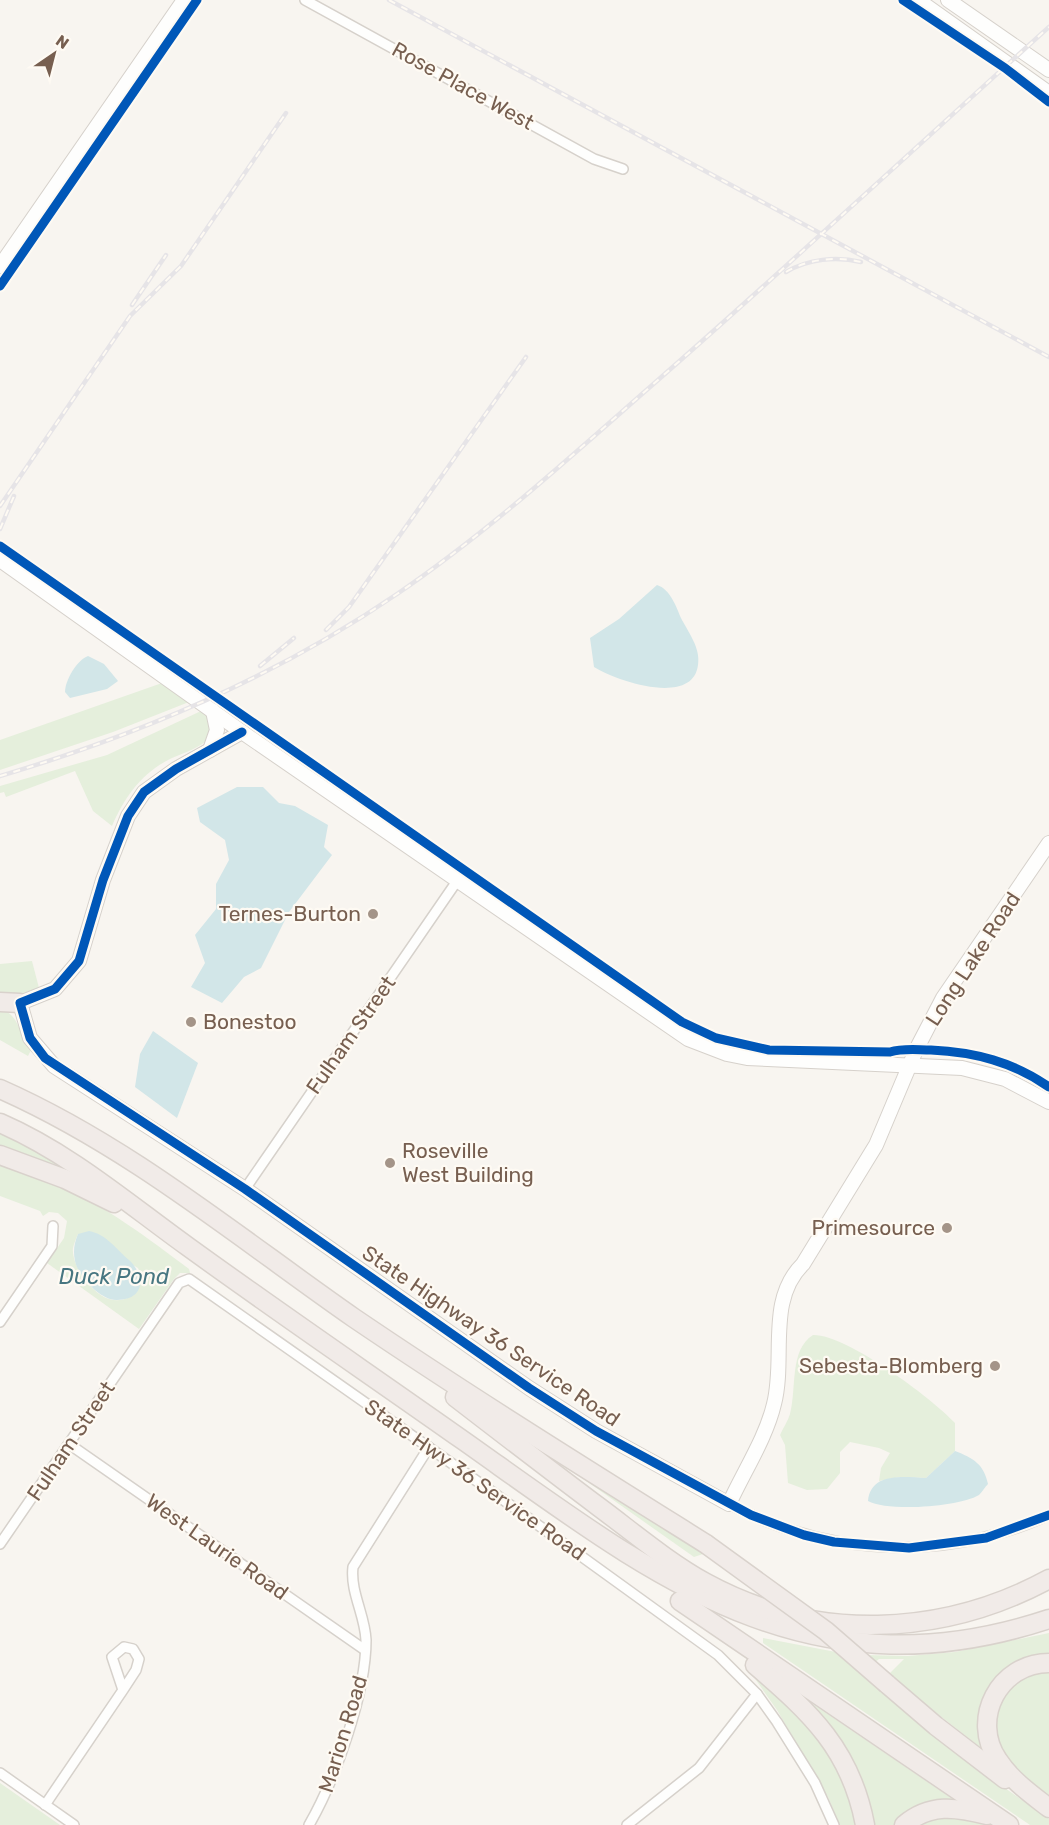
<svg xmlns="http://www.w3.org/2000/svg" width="1049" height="1825" viewBox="0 0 1049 1825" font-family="Rubik,sans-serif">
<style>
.green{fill:#e5efdc;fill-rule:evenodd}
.water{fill:#d2e6e8}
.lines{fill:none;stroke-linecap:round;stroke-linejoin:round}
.street-casing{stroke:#d6d1cb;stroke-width:12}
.secondary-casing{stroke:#d6d1cb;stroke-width:16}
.highway-casing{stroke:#d9d2cc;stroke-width:21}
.street{stroke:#fefefd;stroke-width:9}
.secondary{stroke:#fefefd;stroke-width:14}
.highway{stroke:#f1ebe8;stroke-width:18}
.rail-casing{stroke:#e6e4e7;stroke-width:4.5}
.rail{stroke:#fefaf3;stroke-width:2;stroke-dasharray:7;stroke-linecap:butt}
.highway-bridge-casing{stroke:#d9d2cc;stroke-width:21;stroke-linecap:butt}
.highway-bridge{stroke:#f1ebe8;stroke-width:18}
.cycleway-casing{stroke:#fefaf3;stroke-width:13}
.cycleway{stroke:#0057b8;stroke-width:9}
.poi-dot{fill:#a49488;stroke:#fefaf3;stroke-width:2}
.labels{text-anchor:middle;stroke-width:4.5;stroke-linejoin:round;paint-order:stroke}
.street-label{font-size:21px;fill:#775f50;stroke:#fefaf3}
.poi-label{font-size:21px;fill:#775f50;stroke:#fefaf3;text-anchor:end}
.water-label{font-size:22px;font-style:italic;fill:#477681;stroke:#fefaf3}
</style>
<rect width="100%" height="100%" fill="#f8f5f0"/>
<!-- green -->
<g class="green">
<polygon points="162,683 189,702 113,732 0,770 0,740"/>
<path d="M201 711 208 717 211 725 206 741C195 750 180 754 168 760 141 774 124 798 112 826L93 811 75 771 6 797 4 792 0 793V786L107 755Z"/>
<polygon points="32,961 39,988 17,995 0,995 0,964"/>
<path d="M0 1009C20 1014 19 1036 31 1050L28 1056 0 1040Z"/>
<polygon points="0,1133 23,1142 92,1184 0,1146"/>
<path d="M0 1162C20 1170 41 1177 60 1186 107 1207 149 1239 189 1269L190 1273H180L174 1279 139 1329 47 1263 64 1238 67 1221 58 1213 49 1212 43 1216 40 1211 0 1196ZM78 1234 138 1268C146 1287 130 1305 109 1299 92 1294 71 1265 73 1248 74 1243 76 1239 78 1234Z"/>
<path d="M813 1335C846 1334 932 1398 955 1423V1451L926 1478 900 1477 879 1481 881 1468 890 1453 879 1448 850 1442 840 1452V1473L827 1489 807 1490 788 1483 785 1445 780 1435C783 1428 788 1421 790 1414 797 1388 789 1350 813 1335Z"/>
<polygon points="558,1461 706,1553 694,1557"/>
<polygon points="1049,1633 1049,1657 1010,1669 985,1751 888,1675 904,1659 879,1659 874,1663 864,1655 908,1656 955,1652"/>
<polygon points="763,1638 841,1653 873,1681 872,1684 878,1685 995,1781 1049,1819 1049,1825 1030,1825 763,1643"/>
<path d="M1049 1667V1797C1022 1779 994 1757 992 1722 991 1712 1001 1697 1004 1687Z"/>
<polygon points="751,1673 786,1698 836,1760 860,1825 840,1825 828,1797 777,1710"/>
<polygon points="804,1698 954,1800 953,1802 897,1825 869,1825"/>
<polygon points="0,1783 60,1825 0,1825"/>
<polygon points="925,1815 975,1818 987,1825 909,1825"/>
</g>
<!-- water -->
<g class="water">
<path d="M657 585C670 589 676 606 681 618 688 632 701 648 698 665 693 707 616 681 594 667L590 638 619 619Z"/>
<path d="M88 656 104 664 118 681 107 689 70 698 65 692C65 680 77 660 88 656Z"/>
<polygon points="237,787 263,787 279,803 295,806 328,825 324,847 332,855 289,912 261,968 244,977 222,1003 191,987 205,963 195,935 216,909 216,884 229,860 225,840 200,822 197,808"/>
<polygon points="153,1031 198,1063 177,1118 135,1087 140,1054"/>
<path d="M89 1231C106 1234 116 1249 129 1260 146 1276 145 1300 117 1300 101 1301 78 1276 75 1261 73 1251 74 1244 78 1234Z"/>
<path d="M955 1451C973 1458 984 1464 988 1484 985 1487 982 1492 979 1495 959 1507 888 1512 868 1501 871 1472 903 1477 926 1478Z"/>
</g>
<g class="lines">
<!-- street casing -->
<g class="street-casing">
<g id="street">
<polyline points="305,0 594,159 623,169"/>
<polyline points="245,1189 457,881"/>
<polyline points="0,1322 52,1246 53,1226"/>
<polyline points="69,1444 365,1650"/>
<path d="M729 1504C830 1557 945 1562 1049 1515"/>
<polyline points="0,1544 179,1283 189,1279 491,1491 718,1655 757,1694 777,1722 815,1783 834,1825"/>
<polyline points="0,1773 74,1825"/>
<polyline points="45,1805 123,1690 136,1670 139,1659 133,1649 124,1647 112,1657 123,1690"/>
<path d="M309 1825C336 1778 366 1693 366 1640 365 1615 350 1592 353 1567L429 1447"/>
<polyline points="627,1825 699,1768 757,1694"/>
</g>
</g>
<!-- secondary casing -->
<g class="secondary-casing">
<g id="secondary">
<polyline points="918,0 1049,93"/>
<polyline points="948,0 1049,70"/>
<polyline points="0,266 184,0"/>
<polyline points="0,560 242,732 688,1039 727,1054 747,1058 962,1068 1005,1079 1049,1102"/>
<path d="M242 732 176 769 144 792 128 816 103 880 79 961 55 989 20 1003 30 1038 54 1066 245 1189 529 1388 596 1431 729 1504C744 1471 766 1438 774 1404 786 1358 766 1300 803 1264L876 1145 916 1050 943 998 1049 843"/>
<polyline points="210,750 217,730 213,711"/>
</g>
</g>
<!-- highway casing -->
<g class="highway-casing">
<g id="highway">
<polyline points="0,1002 20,1003"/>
<path d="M0 1089C129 1146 239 1238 354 1318 469 1396 588 1470 706 1544"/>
<path d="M0 1123C69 1153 126 1202 187 1246 278 1312 372 1376 464 1441 652 1574 804 1700 1049 1619"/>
<polyline points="0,1155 65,1179 114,1203"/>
<path d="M455 1397C503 1434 551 1471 599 1507 634 1533 668 1562 706 1583 814 1642 942 1637 1049 1579"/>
<polyline points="680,1601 1009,1825"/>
<path d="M1049 1663C999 1663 970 1719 998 1760 1011 1780 1031 1794 1049 1808"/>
<path d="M755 1665C811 1713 851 1750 865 1825"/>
<polyline points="887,1684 936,1726 1005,1779"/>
<path d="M904 1825C930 1803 956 1807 987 1815"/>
</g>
</g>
<!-- street -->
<use href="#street" class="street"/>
<!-- secondary -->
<use href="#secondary" class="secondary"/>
<!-- highway -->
<use href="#highway" class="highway"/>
<!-- rail casing -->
<g class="rail-casing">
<g id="rail">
<polyline points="389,0 1049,357"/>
<path d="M786 272C808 259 836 256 861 262"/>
<polyline points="132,305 166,255"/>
<polyline points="0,506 130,316 181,266 286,113"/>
<polyline points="0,529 14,496"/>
<polyline points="326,630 349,607 526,357"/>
<polyline points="260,666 294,638"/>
<path d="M0 776C139 735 277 676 397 594 488 532 568 459 650 387 785 269 916 147 1049 27"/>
</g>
</g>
<!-- rail -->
<use href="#rail" class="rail"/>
<!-- highway-bridge casing -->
<g class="highway-bridge-casing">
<polyline id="highway-bridge" points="706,1544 826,1631 887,1684"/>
</g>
<!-- highway-bridge -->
<use href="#highway-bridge" class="highway-bridge"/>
<!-- cycleway casing -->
<g class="cycleway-casing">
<g id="cycleway">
<polyline points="903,0 1005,68 1049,102"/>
<polyline points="0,286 197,0"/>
<path d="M0 546 682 1022 716 1038 769 1050 890 1052C903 1048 917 1050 931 1050 975 1052 1013 1062 1049 1087"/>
<polyline points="242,732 176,769 144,792 128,816 103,880 79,961 55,989 20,1003 30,1038 45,1058 245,1189 529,1388 596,1431 751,1515 804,1535 834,1542 909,1548 986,1538 1049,1515"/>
</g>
</g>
<!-- cycleway -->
<use href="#cycleway" class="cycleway"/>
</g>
<!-- markers -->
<g class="poi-dot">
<circle cx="373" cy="914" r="6"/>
<circle cx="191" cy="1022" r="6"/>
<circle cx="390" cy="1163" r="6"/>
<circle cx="947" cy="1228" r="6"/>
<circle cx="995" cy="1366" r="6"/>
</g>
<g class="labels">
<!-- street labels -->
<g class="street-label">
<text transform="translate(463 86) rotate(29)" y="7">Rose Place West</text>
<text transform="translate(973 959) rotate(-57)" y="7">Long Lake Road</text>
<text transform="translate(351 1035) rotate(-55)" y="7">Fulham Street</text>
<text transform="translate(491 1336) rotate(34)" y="7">State Highway 36 Service Road</text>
<text transform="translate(71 1441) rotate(-56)" y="7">Fulham Street</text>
<text transform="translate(475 1480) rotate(35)" y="7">State Hwy 36 Service Road</text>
<text transform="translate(217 1547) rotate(35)" y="7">West Laurie Road</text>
<text transform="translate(343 1734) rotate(-73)" y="7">Marion Road</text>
</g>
<!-- poi labels -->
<g class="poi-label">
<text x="361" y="921">Ternes-Burton</text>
<text x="203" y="1029" text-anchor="start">Bonestoo</text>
<text x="402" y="1158" text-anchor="start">Roseville<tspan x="402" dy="24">West Building</tspan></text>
<text x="935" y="1235">Primesource</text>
<text x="983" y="1373">Sebesta-Blomberg</text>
</g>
<!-- water labels -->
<g class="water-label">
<text x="114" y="1284">Duck Pond</text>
</g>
</g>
<!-- north arrow -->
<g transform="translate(54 54) rotate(35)" stroke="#fefaf3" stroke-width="4.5" paint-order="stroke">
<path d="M0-4.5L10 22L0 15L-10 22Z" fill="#775f50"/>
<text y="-9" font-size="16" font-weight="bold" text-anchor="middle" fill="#775f50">N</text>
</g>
</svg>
